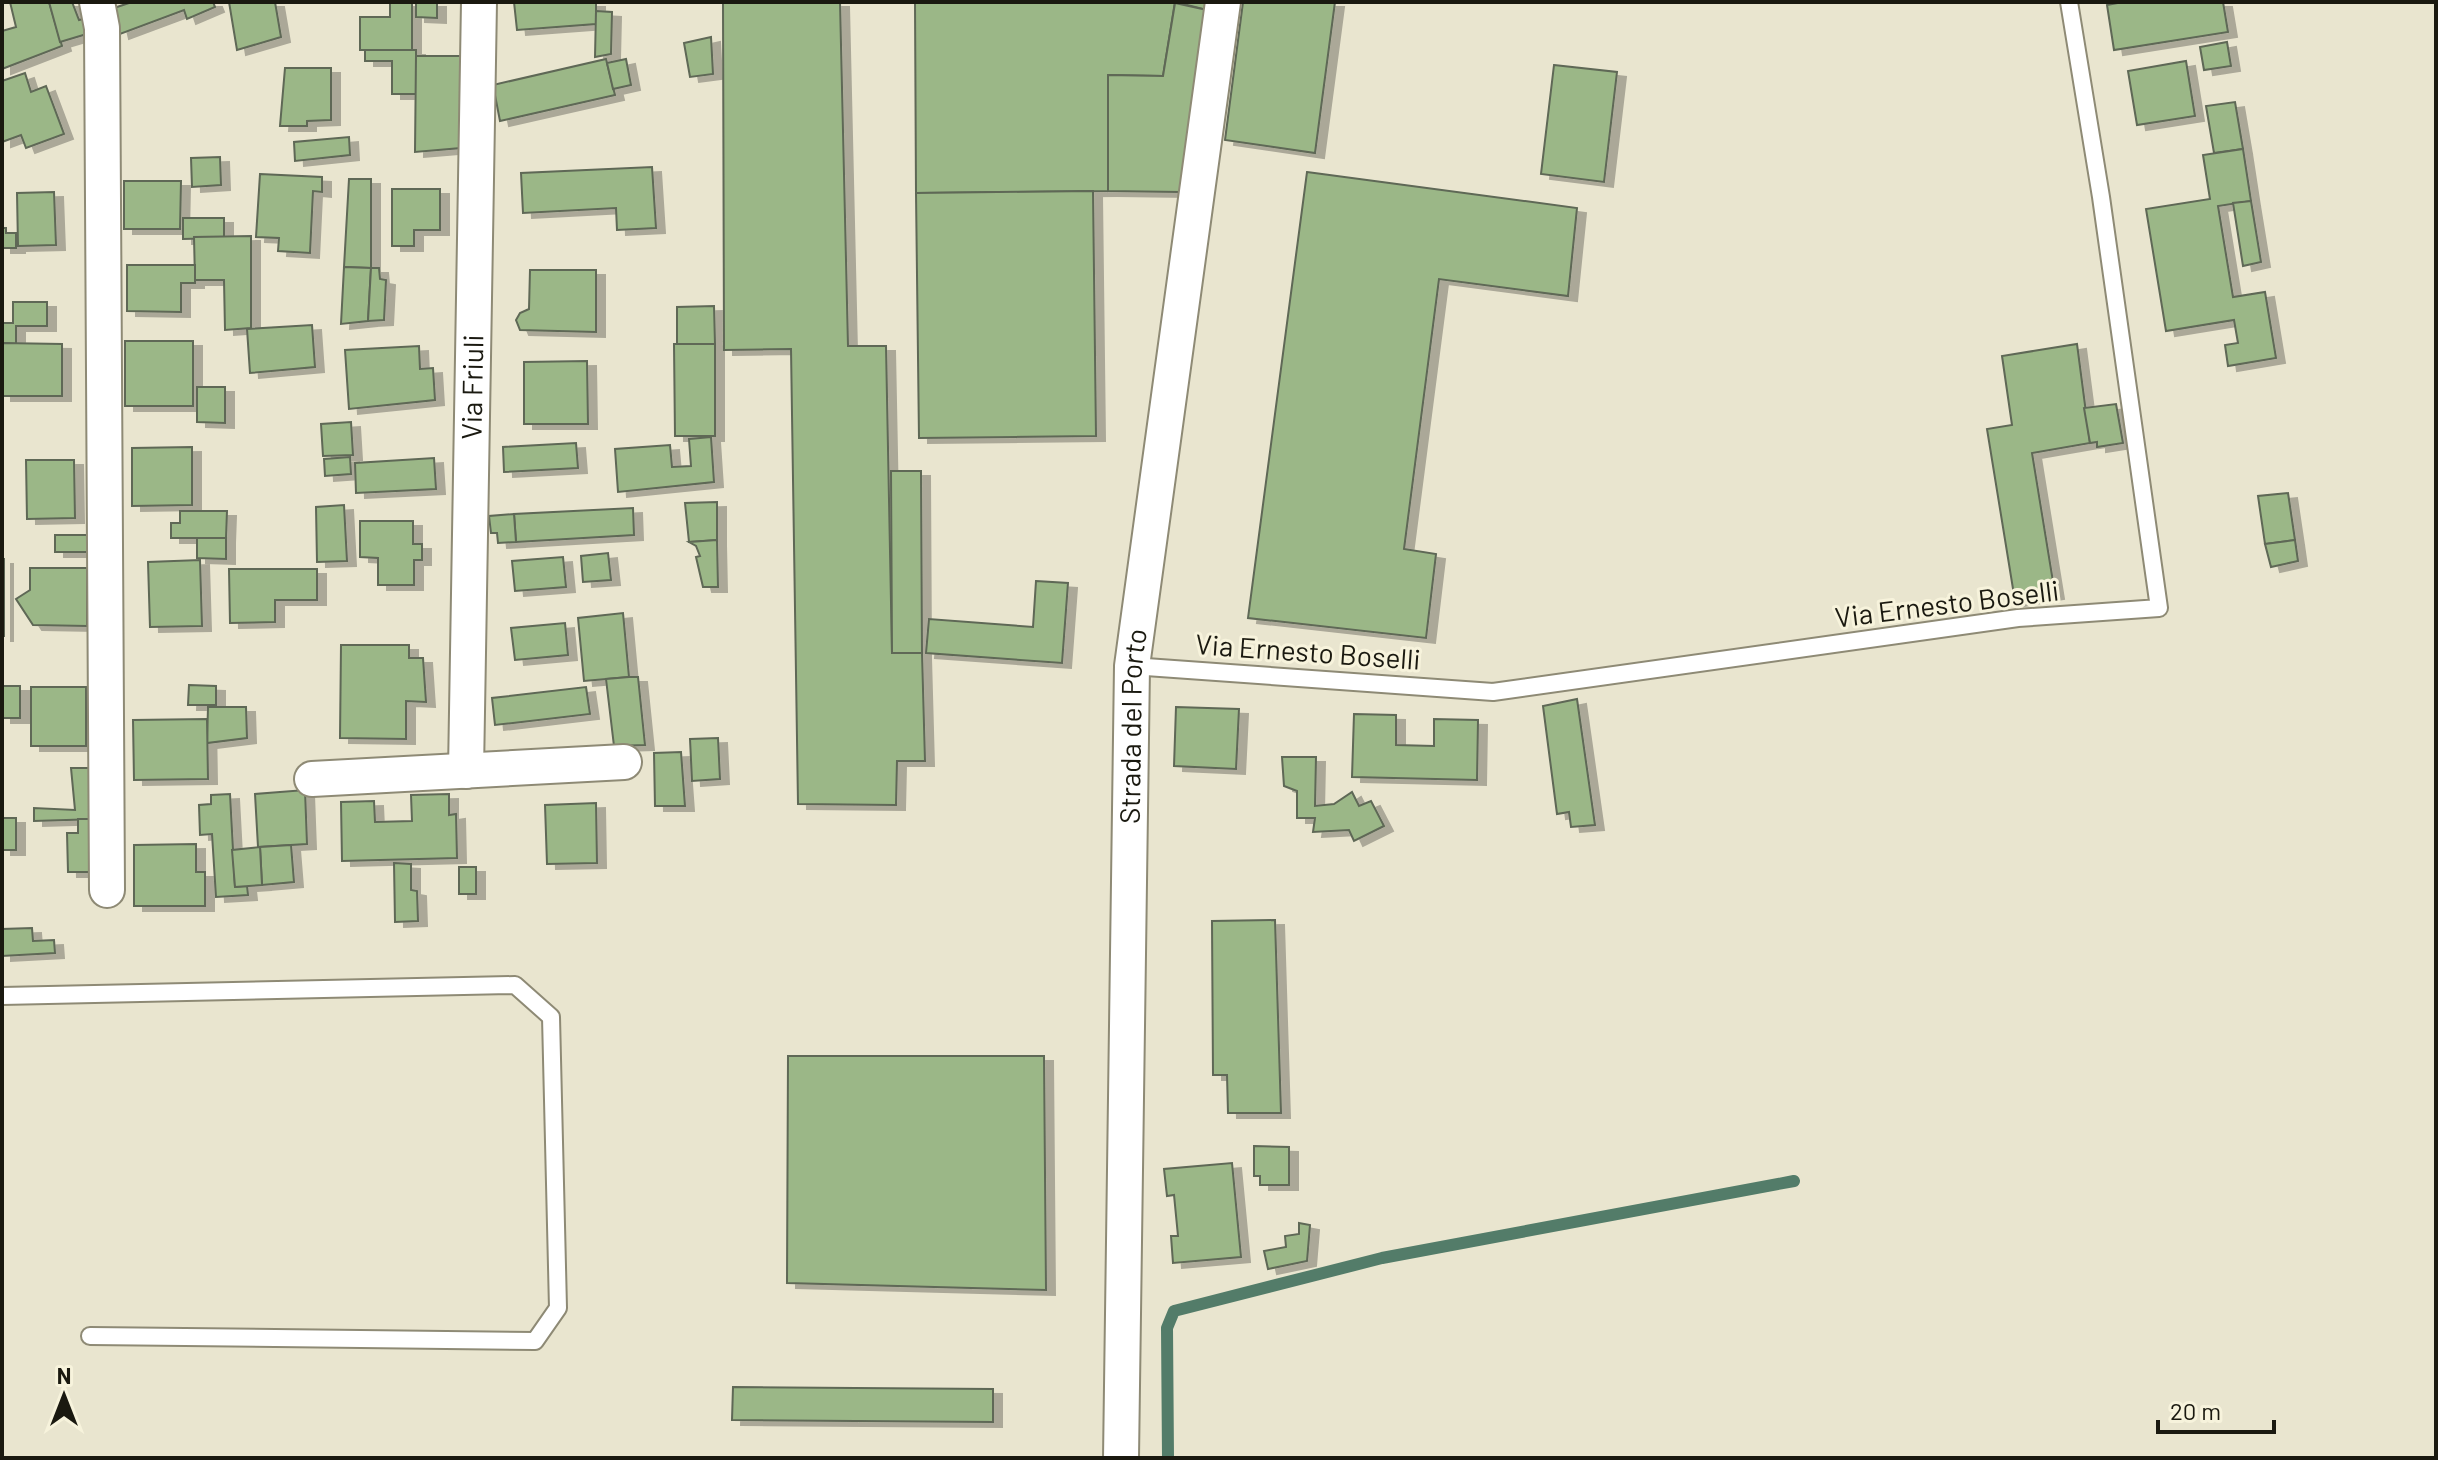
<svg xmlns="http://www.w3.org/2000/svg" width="2438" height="1460" viewBox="0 0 2438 1460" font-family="Barlow,sans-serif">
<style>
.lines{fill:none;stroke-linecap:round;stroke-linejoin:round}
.stream{stroke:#537c69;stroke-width:12}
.building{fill:#9bb787;stroke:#5e6856;stroke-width:2;filter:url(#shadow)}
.lane-casing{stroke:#8e8a75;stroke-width:20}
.street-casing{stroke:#8e8a75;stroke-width:38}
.lane{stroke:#fff;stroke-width:16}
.street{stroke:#fff;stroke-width:34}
.labels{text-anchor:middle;stroke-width:6;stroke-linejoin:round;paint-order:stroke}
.street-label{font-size:28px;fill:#1a1910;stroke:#f7f3dc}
</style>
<defs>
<filter id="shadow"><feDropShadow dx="9" dy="5" stdDeviation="0" flood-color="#0004"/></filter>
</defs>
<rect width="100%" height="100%" fill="#e9e5cf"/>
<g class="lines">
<!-- stream -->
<polyline class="stream" points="1168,1458 1167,1328 1174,1311 1382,1258 1794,1181"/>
</g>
<!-- building -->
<g class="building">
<polygon points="10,2 49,2 62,46 2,69 2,31 16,27"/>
<polygon points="49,2 72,2 79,20 96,16 100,30 60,42"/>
<polygon points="132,2 213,2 215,7 187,19 184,10 120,34 114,8"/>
<polygon points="229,2 275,2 281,37 237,50"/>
<polygon points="390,2 412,2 412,50 360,50 360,17 390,17"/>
<polygon points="416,2 437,2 437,18 416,17"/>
<polygon points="514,2 596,2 596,24 517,30"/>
<polygon points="723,2 840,2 848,346 886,346 892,653 922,653 925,761 897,761 896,805 798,804 791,349 724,350"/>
<polygon points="915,2 1175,2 1163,76 1108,75 1108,191 916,193"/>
<polygon points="1175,2 1208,2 1207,10"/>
<polygon points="1243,2 1335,2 1315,153 1225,140"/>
<polygon points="2123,2 2223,2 2228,32 2114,50 2107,5"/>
<polygon points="1175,3 1207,10 1180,192 1108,191 1108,75 1163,76"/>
<polygon points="596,11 612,12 611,54 595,57"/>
<polygon points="711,37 713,74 690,77 684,43"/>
<polygon points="2227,42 2231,66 2204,70 2200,47"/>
<polygon points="365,50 416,50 416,94 392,94 392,61 365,61"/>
<polygon points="416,56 461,56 461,148 415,152"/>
<polygon points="606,59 615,95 500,121 493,85"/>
<polygon points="626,59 631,85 613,89 607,63"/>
<polygon points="2186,61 2195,116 2137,125 2128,71"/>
<polygon points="1554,65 1617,72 1604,182 1541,174"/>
<polygon points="285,68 331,68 331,120 307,121 307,126 280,126"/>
<polygon points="25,73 31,92 46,86 64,134 26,148 21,135 2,142 2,81"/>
<polygon points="2235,102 2243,149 2214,153 2206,106"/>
<polygon points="349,137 350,155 295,161 294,142"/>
<polygon points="2243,149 2251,201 2218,206 2233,297 2265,292 2276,358 2228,366 2225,345 2238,343 2234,320 2166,331 2146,209 2210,199 2203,155"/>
<polygon points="220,157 221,185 192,187 191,158"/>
<polygon points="652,167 656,228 617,230 616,208 523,213 521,173"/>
<polygon points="1307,172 1577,208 1568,296 1439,279 1404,549 1436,554 1426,638 1248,618"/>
<polygon points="260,174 322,177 322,192 313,191 310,253 278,251 279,238 256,237"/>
<polygon points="349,179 371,179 371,268 344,267"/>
<polygon points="124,181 181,181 180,229 124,229"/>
<polygon points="392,189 440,189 440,230 414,230 414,246 392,246"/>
<polygon points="1093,191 1096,436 919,438 916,193"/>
<polygon points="54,192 56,245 18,246 17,193"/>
<polygon points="2251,201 2261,262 2243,266 2233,203"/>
<polygon points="183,218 224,218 224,238 183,239"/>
<polygon points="2,228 6,228 6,233 16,233 16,248 2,248"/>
<polygon points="251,236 251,328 225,330 224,280 195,280 194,237"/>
<polygon points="127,265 195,265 195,283 181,283 181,312 127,311"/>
<polygon points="344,267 371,268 368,321 341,324"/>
<polygon points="371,268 379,268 380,279 386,280 384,320 368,321"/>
<polygon points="530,270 596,270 596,332 520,330 516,320 520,313 529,309"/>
<polygon points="13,302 47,302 47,326 16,326 16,344 2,343 2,323 13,323"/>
<polygon points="714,306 715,344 677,344 677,307"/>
<polygon points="312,325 315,367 250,373 247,329"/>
<rect x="125" y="341" width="68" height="65"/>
<polygon points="2,343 62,344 62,396 2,396"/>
<polygon points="674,344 715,344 715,436 675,436"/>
<polygon points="2077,344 2090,443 2032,453 2055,594 2015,601 1987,429 2012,425 2002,356"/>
<polygon points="419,346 420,369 433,368 435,400 349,409 345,350"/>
<polygon points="587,361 588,424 524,424 524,362"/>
<polygon points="197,387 225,387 225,423 197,422"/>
<polygon points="2116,404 2123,443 2097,447 2097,442 2090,443 2084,408"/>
<polygon points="351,422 353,455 323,456 321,424"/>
<polygon points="711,437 714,482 618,492 615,449 670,445 672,467 691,466 689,439"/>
<polygon points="576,443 578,468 504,472 503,447"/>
<polygon points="192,447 192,505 132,506 132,448"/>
<polygon points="350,457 351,474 325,476 324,459"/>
<polygon points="434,458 436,489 356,493 355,463"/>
<polygon points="26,460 74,460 75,518 27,519"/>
<polygon points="891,471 921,471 922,653 892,653"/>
<polygon points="2288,493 2295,540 2265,544 2258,496"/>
<polygon points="717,502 717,540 689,542 685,503"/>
<polygon points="344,505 347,561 317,562 316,507"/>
<polygon points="633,508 634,535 516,542 514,514"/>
<polygon points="180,511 227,511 226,538 171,538 171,523 180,523"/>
<polygon points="514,514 516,542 498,543 497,533 491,533 489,516"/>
<polygon points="360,521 413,521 413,544 422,544 422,560 414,560 414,585 378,585 378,558 360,557"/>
<rect x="55" y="535" width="38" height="17"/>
<polygon points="197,538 226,538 226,559 197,558"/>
<polygon points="717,540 718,587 703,587 696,557 700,556 696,546 689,542"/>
<polygon points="2295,540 2298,561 2271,567 2265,544"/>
<polygon points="608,553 611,580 583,582 581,556"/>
<polygon points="563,557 566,587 515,591 512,561"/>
<rect x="2" y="559" width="2" height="77"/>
<polygon points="200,560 202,626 150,627 148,562"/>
<polygon points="30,568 87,568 87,626 33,625 16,599 30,590"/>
<polygon points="229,569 317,569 317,600 275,600 275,622 230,623"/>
<polygon points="1036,581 1068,583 1062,663 926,653 929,619 1033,627"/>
<polygon points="623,613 629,677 584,681 578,618"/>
<polygon points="565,623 568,655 515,660 511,628"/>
<polygon points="341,645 409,645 409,658 423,658 426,702 406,701 406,739 340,738"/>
<polygon points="629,677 638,677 645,745 614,746 606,679"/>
<polygon points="189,685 216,686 216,705 188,705"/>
<rect x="2" y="686" width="18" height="32"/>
<rect x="31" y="687" width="55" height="59"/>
<polygon points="586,687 590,714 495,725 492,698"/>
<polygon points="1577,699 1595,825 1571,827 1569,812 1557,814 1543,706"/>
<polygon points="208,707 246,707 247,738 207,743"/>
<polygon points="1176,707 1239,709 1236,769 1174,766"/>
<polygon points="1354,714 1396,715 1396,745 1434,746 1434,719 1478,720 1477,780 1352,777"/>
<polygon points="207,719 208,779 134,780 133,720"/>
<polygon points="718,738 720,779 692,781 690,739"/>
<polygon points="681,752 685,806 655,806 654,753"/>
<polygon points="1282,757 1316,757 1315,806 1334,804 1352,792 1359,806 1371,801 1384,826 1354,841 1349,830 1313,832 1315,818 1297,818 1297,791 1284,786"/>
<polygon points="71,768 99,768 99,819 34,821 34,808 75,810"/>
<polygon points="305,790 307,844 258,847 255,794"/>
<polygon points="230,794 235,887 247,886 248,895 216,897 212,834 200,835 199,805 211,804 211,795"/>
<polygon points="449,794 449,815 456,814 457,858 342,861 341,802 374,801 375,822 412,821 411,795"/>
<polygon points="596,803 597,863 547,864 545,805"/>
<rect x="2" y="818" width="14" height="32"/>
<polygon points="78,819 99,819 100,872 68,872 67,833 78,833"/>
<polygon points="196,844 196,872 205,872 205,906 134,906 134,845"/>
<polygon points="291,845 294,882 262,885 260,847"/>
<polygon points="260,847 262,885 235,887 232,850"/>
<polygon points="394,863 411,864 411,890 417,891 418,921 395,922"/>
<rect x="459" y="867" width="17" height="27"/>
<polygon points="1275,920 1281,1113 1228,1113 1227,1075 1213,1075 1212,921"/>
<polygon points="32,928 33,941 54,940 55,953 2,956 2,929"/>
<polygon points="788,1056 1044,1056 1046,1290 787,1283"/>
<polygon points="1254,1146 1289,1147 1289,1185 1260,1185 1260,1176 1254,1176"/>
<polygon points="1232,1163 1241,1257 1173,1263 1171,1236 1178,1236 1174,1195 1167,1196 1164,1169"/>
<polygon points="1299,1223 1310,1225 1307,1261 1268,1269 1264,1251 1286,1247 1285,1236 1299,1234"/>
<polygon points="733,1387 993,1389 993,1422 732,1420"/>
</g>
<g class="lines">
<!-- lane casing -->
<g class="lane-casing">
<g id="lane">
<polyline points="1132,666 1493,692 2018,618 2159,608 2101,197 2069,2"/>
<polyline points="2,996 515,985 551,1017 558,1308 535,1341 90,1336"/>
</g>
</g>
<!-- street casing -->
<g class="street-casing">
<g id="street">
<polyline points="97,2 102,28 107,890"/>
<path id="s1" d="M466 771 479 2"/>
<polyline points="312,779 624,762"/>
<path id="s2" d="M1121 1458 1132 666 1223 2"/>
</g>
</g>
<!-- lane -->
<use href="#lane" class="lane"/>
<!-- street -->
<use href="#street" class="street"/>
</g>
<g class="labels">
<!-- street labels -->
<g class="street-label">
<text dy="10" stroke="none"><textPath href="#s1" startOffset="384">Via Friuli</textPath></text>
<text transform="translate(1947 604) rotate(-7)" y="10">Via Ernesto Boselli</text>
<text transform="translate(1308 652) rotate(4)" y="10">Via Ernesto Boselli</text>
<text dy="10" stroke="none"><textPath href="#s2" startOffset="732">Strada del Porto</textPath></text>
</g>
</g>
<!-- border -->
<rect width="2438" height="1460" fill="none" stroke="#1a1910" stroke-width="8"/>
<!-- north arrow -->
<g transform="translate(64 1396)" stroke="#f7f3dc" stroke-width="6" paint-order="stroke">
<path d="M0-6L14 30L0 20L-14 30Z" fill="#1a1910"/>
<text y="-12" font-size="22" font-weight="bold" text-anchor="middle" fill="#1a1910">N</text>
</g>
<!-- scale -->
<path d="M2158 1420v12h116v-12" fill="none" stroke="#1a1910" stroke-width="4"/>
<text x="2170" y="1420" font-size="24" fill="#1a1910" stroke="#f7f3dc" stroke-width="6" paint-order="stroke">20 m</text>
</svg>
